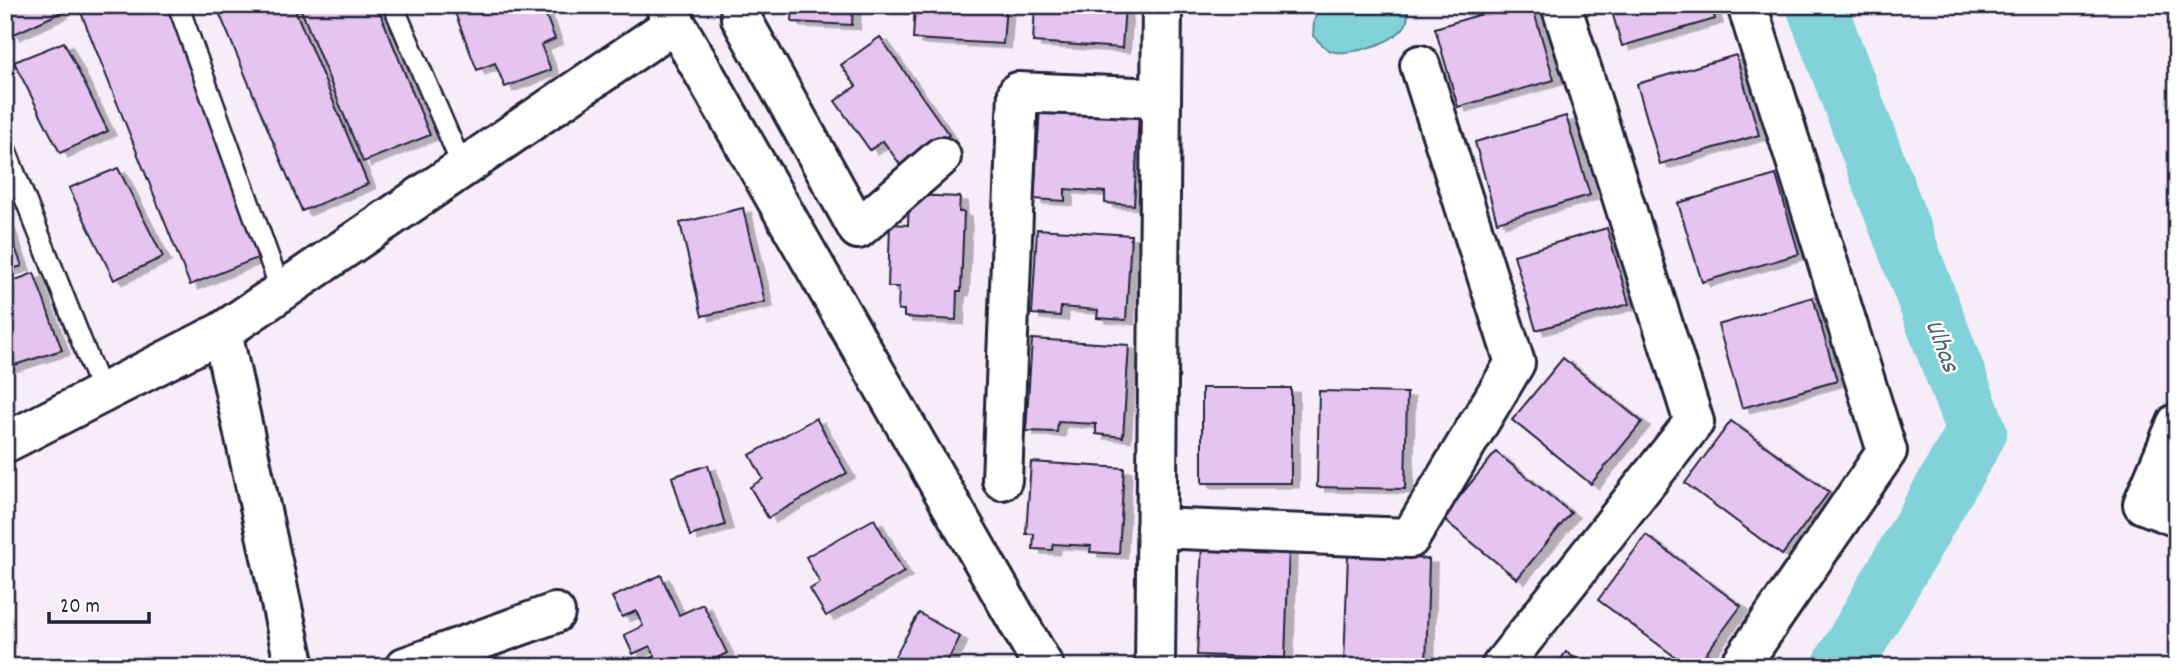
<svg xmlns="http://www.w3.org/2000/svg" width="2182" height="672" viewBox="0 0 2182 672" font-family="Dekko,sans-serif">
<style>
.water{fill:#81d2d9;stroke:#5b8c9a;stroke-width:2}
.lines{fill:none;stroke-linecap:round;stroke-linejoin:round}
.river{stroke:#81d2d9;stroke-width:60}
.building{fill:#e5c4f0;stroke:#22223b;stroke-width:2;filter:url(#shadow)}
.lane-casing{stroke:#22223b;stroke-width:24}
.street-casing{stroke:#22223b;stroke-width:44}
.secondary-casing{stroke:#22223b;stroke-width:44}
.lane{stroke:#fff;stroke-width:19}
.street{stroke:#fff;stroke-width:38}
.secondary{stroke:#fff;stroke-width:38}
.labels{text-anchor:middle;stroke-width:5;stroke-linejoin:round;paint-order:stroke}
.water-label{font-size:26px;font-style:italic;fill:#436072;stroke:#fff}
</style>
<defs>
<filter id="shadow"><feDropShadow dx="8" dy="4.5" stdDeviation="0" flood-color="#0004"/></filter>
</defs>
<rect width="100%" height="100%" fill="#f7edfa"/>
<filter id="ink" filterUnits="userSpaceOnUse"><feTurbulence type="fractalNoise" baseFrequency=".0143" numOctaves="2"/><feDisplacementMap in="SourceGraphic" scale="14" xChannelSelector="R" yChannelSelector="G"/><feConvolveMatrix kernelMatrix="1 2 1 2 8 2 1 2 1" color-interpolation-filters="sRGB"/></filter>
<g filter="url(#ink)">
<!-- water -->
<path class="water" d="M1323 5H1408C1408 10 1408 17 1407 22 1400 42 1349 57 1331 51 1325 49 1318 40 1313 36L1314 20Z"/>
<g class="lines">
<!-- river -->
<polyline class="river" points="1816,5 1977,432 1842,667"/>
</g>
<!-- building -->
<g class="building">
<polygon points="5,5 56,5 60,13 12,35 5,23"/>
<polygon points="78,5 166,5 267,254 190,285"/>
<polygon points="216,5 293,5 368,184 302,211"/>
<polygon points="299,5 377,5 430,135 363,162"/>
<polygon points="452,5 542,5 555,39 541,45 551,70 505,87 495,63 477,70"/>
<polygon points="793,5 853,5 852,25 792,22"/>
<polygon points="915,5 1006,5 1003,44 913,39"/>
<polygon points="1035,5 1125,5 1122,48 1033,42"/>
<polygon points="1512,5 1532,5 1554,80 1458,107 1435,28"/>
<polygon points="1610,5 1711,5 1715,19 1622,46"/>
<polygon points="880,37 949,135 902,167 883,141 870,150 835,101 856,86 841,65"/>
<polygon points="64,42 108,131 60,153 14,62"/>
<polygon points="1736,55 1759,135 1660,164 1637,84"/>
<polygon points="1040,107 1139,114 1134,205 1105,203 1105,192 1065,189 1065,201 1034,199"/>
<polygon points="1566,116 1590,195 1497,222 1475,142"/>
<polygon points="118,168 163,257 114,280 69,188"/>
<polygon points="1776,175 1799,254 1702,282 1678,203"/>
<polygon points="909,195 960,197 959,212 964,212 961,291 957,291 956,320 904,317 904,310 898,310 899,287 888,287 890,224 908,225"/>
<polygon points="743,208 765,302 702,316 680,223"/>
<polygon points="5,220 22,266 5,271"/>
<polygon points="1607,228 1629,304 1536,330 1514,255"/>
<polygon points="1037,229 1131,235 1126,320 1097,318 1098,310 1061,307 1060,316 1032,314"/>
<polygon points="34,273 62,350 8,367 5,361 5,284"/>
<polygon points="1813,297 1837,381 1742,408 1718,325"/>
<polygon points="1032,339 1129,345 1123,437 1096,434 1096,424 1058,422 1057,432 1026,431"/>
<polygon points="1563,358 1642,422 1591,484 1512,420"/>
<rect x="1202" y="388" width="89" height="95"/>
<polygon points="1319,391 1407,393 1405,489 1317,487"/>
<polygon points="816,418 847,473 768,518 750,487 763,479 750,455"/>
<polygon points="1731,421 1829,492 1782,555 1685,483"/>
<polygon points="1496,452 1571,513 1517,579 1442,518"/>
<polygon points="1031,462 1124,468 1119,554 1090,552 1091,546 1053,544 1052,550 1033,549 1034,534 1026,534"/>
<polygon points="708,465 725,525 690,536 672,477"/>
<polygon points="874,519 904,572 826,616 810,589 820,583 806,557"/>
<polygon points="1646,535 1741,606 1696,667 1689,667 1598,600"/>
<polygon points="1202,544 1289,547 1285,658 1197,655"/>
<polygon points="1348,555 1429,559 1426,667 1344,664"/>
<polygon points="661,575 679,615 703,604 727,653 699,667 635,667 655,656 650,646 633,654 624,635 643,626 636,611 622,617 612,597"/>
<polygon points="919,613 960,637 945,666 947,667 889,667"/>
<polygon points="1566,652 1587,667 1555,667"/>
</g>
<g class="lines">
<!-- lane casing -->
<g class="lane-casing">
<g id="lane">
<polyline points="178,5 281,291"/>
<polyline points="393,5 463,168"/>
<polyline points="5,148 102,393"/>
</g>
</g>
<!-- street casing -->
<g class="street-casing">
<g id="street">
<polyline points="740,5 741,18 858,229 941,157"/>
<polyline points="222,332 295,667"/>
<polyline points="2177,423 2143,504 2177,517"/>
<polyline points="5,443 222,332 675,23"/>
<polyline points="1002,480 1018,92 1160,98"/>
<polyline points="1156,528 1410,538 1515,363 1420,65"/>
<polyline points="405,667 555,613"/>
<polyline points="1155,667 1162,5"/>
<polyline points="1501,667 1694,422 1561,5"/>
<polyline points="1739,667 1887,451 1747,5"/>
</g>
</g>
<!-- secondary casing -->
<g class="secondary-casing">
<polyline id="secondary" points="665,5 1044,667"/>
</g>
<!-- lane -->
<use href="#lane" class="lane"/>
<!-- street -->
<use href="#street" class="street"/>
<!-- secondary -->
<use href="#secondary" class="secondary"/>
</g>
</g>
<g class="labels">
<!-- water labels -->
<g class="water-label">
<text transform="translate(1944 345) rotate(69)" y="9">Ulhas</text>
</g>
</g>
<!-- margin -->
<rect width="2182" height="672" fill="none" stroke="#fff" stroke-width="28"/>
<rect x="14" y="14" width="2154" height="644" fill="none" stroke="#22223b" stroke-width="2.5" filter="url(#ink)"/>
<!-- scale -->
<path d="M49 612v10h100v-10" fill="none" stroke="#22223b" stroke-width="3.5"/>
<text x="60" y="612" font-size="21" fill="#22223b" stroke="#ffffff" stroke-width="5" paint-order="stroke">20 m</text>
</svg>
